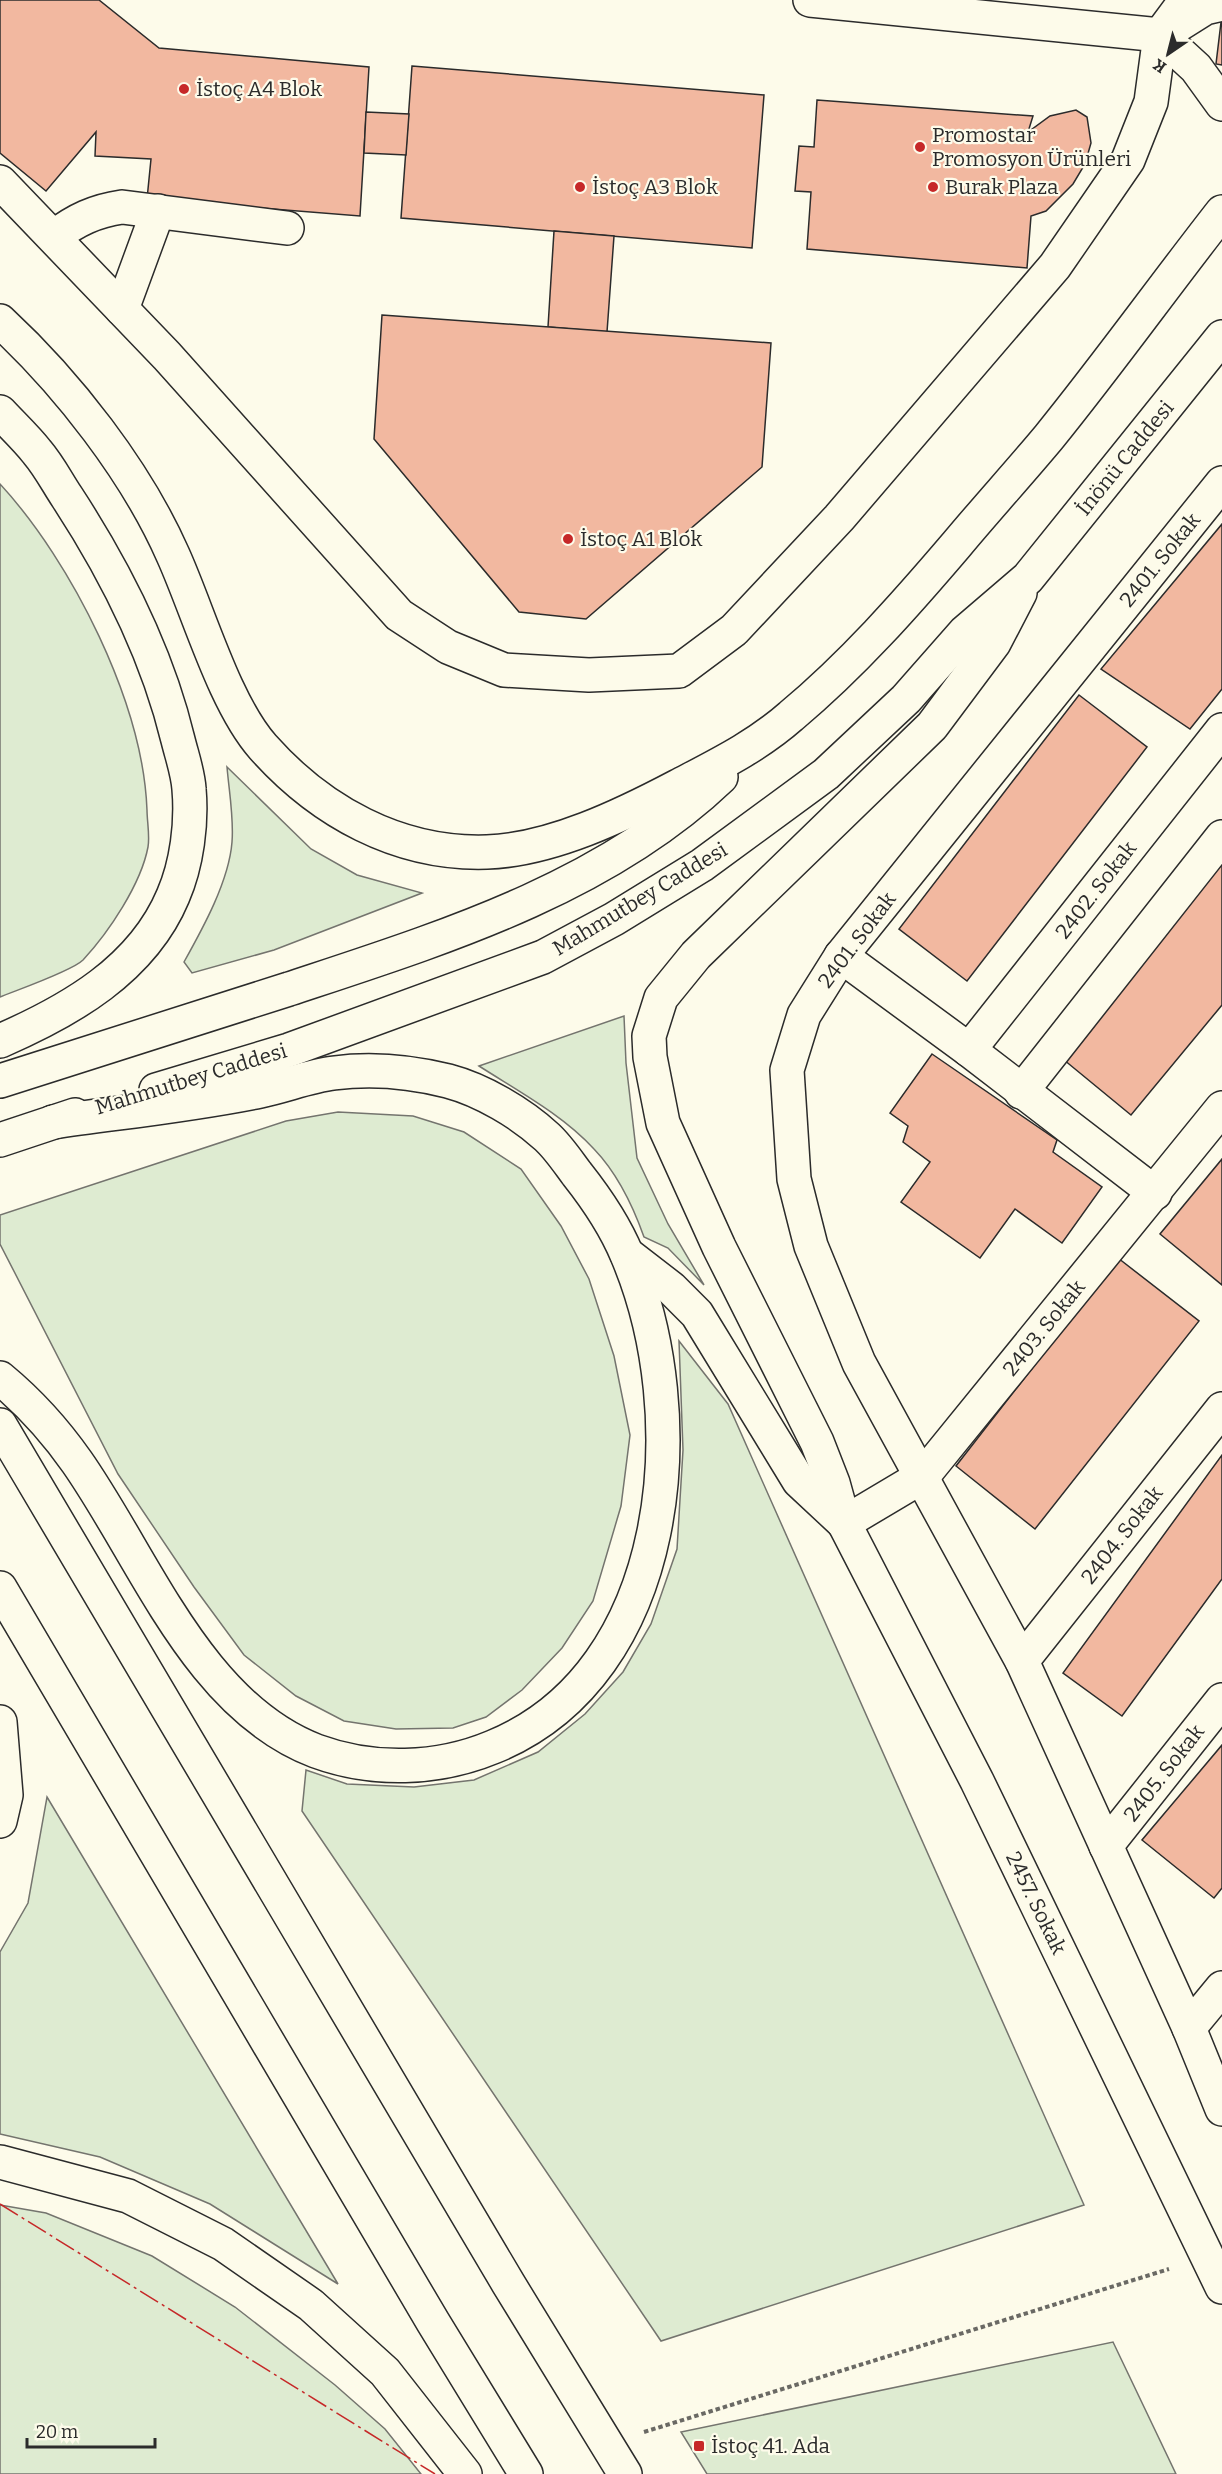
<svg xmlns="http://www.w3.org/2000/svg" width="1222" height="2474" viewBox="0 0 1222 2474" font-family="Bitter,serif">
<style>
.green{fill:#deebd1;stroke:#74746e;stroke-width:1.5}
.building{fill:#f2b8a0;stroke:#2b2b2b;stroke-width:1.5}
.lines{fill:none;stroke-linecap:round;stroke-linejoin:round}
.minor-casing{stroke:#2b2b2b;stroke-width:36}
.major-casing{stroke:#2b2b2b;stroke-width:36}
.highway-casing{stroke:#2b2b2b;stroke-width:36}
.path{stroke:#6a6964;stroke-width:4;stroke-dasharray:4.5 3;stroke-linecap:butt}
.minor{stroke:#fdfbea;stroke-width:33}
.major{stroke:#fdfbea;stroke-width:33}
.highway{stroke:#fdfbea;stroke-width:33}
.power{stroke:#c62828;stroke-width:1.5;stroke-dasharray:21 4.5 3 4.5;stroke-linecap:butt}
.poi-dot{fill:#c62828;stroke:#fdfbea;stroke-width:2}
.labels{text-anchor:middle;stroke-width:4.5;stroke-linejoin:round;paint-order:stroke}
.poi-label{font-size:21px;fill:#2b2b2b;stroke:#fdfbea;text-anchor:start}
.street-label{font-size:21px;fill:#2b2b2b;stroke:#fdfbea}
</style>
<rect width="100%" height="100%" fill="#fdfbea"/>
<!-- green -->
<g class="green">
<path d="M0 484C72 562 143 703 147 810 147 821 150 836 148 847 141 884 109 932 83 960 72 971 17 990 0 997Z"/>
<path d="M227 767 311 849 357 875 422 893 274 950 192 973 184 962C203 928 229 881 232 842 234 818 229 791 227 767Z"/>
<path d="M624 1016 626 1063 637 1158 668 1224 704 1285 668 1248 644 1237C633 1206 617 1173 594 1149 563 1115 518 1091 479 1066Z"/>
<polygon points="338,1112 413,1116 464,1132 521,1169 561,1226 589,1279 614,1356 630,1435 621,1506 593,1601 562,1648 522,1690 486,1717 453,1728 396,1729 344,1721 296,1696 244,1655 194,1587 118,1474 0,1244 0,1215 286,1121"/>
<polygon points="679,1341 728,1404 1084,2205 661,2341 302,1811 306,1770 347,1784 414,1787 474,1780 538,1752 585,1714 623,1672 651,1624 677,1549 683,1450"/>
<polygon points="47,1797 338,2284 210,2204 100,2157 0,2134 0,1952 28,1903"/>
<polygon points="0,2205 46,2213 152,2256 235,2307 335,2385 385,2429 421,2474 0,2474"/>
<polygon points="1113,2342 1176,2474 707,2474 681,2432"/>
</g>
<!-- building -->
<g class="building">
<polygon points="0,0 99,0 159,48 369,67 360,216 147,199 151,159 95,156 96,132 46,191 0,153"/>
<polygon points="1222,14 1222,65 1216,64"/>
<polygon points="412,66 764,95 752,248 401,218"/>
<polygon points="817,100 1033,116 1028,132 1050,116 1076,110 1087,117 1091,143 1085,164 1073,184 1046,211 1031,216 1027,268 807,249 811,192 795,191 799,146 814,147"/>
<polygon points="366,112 409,114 406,155 364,153"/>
<polygon points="554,231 614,236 607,332 548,327"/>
<polygon points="382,315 771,343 762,467 586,619 519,612 374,439"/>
<polygon points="1222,524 1222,689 1190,729 1101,669"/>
<polygon points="1079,695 1147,747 967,981 899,929"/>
<polygon points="1222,858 1222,1005 1131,1115 1058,1055"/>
<polygon points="932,1054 1057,1140 1053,1152 1102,1187 1062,1243 1015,1209 980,1258 901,1202 930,1162 903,1142 908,1126 890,1113"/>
<polygon points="1222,1159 1222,1285 1160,1234"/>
<polygon points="1118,1258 1199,1321 1035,1529 956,1466"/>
<polygon points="1222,1455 1222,1579 1122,1716 1063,1673"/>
<polygon points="1222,1745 1222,1888 1214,1898 1142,1840"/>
</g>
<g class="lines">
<!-- minor casing -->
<g class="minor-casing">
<g id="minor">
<polyline points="810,0 1160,35"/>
<polyline points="1170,30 1205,8 1222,4"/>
<polyline points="1160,35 1196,68 1222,104"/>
<polyline points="0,182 167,356 399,615 448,647 504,670 589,675 679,671 734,630 839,518 1055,266 1128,160 1151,102 1160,35 1186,0"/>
<path d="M55 236C76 220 95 211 122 207L287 228"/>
<polyline points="122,309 158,211"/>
<polyline points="1222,483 841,956 804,1015 787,1070 794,1179 811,1246 859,1363 1022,1661 1189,2028 1222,2109"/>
<polyline points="841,956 969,1050 1155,1193"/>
<polyline points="969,1050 1222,730"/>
<polyline points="1021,1092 1222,837"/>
<polyline points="844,1523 923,1476 1222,1108"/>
<polyline points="1022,1661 1222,1409"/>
<polyline points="1106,1846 1222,1700"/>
<polyline points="1189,2028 1222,1988"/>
</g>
</g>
<!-- major casing -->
<g class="major-casing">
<polyline id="major" points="844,1523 977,1781 1222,2287"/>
</g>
<!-- highway casing -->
<g class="highway-casing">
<g id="highway">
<path d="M0 321C67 383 136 471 173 555 198 610 224 703 263 747 320 811 398 855 487 852 551 850 623 815 678 786 718 765 757 746 791 716 852 665 905 605 957 544 987 508 1019 473 1049 437 1109 363 1164 286 1222 212"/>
<path d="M0 412C12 425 26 438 37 452 49 466 57 482 67 497 116 572 157 653 178 740 182 756 188 773 189 789 192 823 187 864 173 896 142 970 69 1011 0 1041"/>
<path d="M0 1081C97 1051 193 1020 289 989 440 939 604 889 721 777"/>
<polyline points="156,1090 289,1050 543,957 614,919 702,865 826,774 906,699 965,632 1028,578 1222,337"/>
<polyline points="0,1140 75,1115"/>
<polyline points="627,1254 671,1288 697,1314 799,1481 844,1523"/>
<path d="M0 1378C29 1402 56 1432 77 1462 145 1559 198 1706 316 1751 373 1772 438 1770 493 1747 675 1673 695 1414 627 1255 615 1226 596 1198 577 1174 568 1162 558 1147 547 1137 521 1113 482 1090 448 1081 412 1072 372 1068 334 1073 309 1076 285 1086 260 1091 192 1105 122 1112 53 1122"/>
<polyline points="0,1425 508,2283 625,2474"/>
<polyline points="844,1523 833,1483 817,1442 719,1247 663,1123 650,1057 649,1036 661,998 696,955 932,726 994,643 1020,593"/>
<polyline points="0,1588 433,2322 526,2474"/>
<polyline points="0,1722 6,1795 0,1821"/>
<polyline points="0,2162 128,2196 223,2244 311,2305 385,2372 465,2474"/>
</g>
</g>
<!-- path -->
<polyline class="path" points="644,2432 1169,2269"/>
<!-- minor -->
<use href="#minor" class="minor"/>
<!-- major -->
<use href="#major" class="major"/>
<!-- highway -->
<use href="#highway" class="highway"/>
<!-- power -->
<polyline class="power" points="0,2204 435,2474"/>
</g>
<!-- markers -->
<g class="poi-dot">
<circle cx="184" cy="89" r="6"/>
<circle cx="920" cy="147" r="6"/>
<circle cx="580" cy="187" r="6"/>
<circle cx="933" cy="187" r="6"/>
<circle cx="568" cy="539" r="6"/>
<rect x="693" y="2440" width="12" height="12" rx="3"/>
</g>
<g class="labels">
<!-- poi labels -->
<g class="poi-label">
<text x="196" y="96">İstoç A4 Blok</text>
<text x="932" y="142">Promostar<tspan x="932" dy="24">Promosyon Ürünleri</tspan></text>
<text x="592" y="194">İstoç A3 Blok</text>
<text x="945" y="194">Burak Plaza</text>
<text x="580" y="546">İstoç A1 Blok</text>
<text x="711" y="2453">İstoç 41. Ada</text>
</g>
<!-- street labels -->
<g class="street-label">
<text transform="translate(1125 458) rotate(-51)" y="7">İnönü Caddesi</text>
<text transform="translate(1160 560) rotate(-51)" y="7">2401. Sokak</text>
<text transform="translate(1096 890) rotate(-52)" y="7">2402. Sokak</text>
<text transform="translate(640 899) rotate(-31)" y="7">Mahmutbey Caddesi</text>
<text transform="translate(857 940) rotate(-53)" y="7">2401. Sokak</text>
<text transform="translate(191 1079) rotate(-17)" y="7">Mahmutbey Caddesi</text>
<text transform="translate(1044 1328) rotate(-51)" y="7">2403. Sokak</text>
<text transform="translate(1122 1535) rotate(-52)" y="7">2404. Sokak</text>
<text transform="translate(1164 1773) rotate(-52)" y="7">2405. Sokak</text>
<text transform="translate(1036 1903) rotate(64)" y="7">2457. Sokak</text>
</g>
</g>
<!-- north arrow -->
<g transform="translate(1168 54) rotate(215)" stroke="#fdfbea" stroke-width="4.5" paint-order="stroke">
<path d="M0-4.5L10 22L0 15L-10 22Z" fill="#2b2b2b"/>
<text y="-9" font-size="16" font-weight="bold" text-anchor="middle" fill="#2b2b2b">K</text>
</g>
<!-- scale -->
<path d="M27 2438v9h128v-9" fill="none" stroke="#2b2b2b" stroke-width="3"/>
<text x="36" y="2438" font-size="18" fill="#2b2b2b" stroke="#fdfbea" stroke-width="4.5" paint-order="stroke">20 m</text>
</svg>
